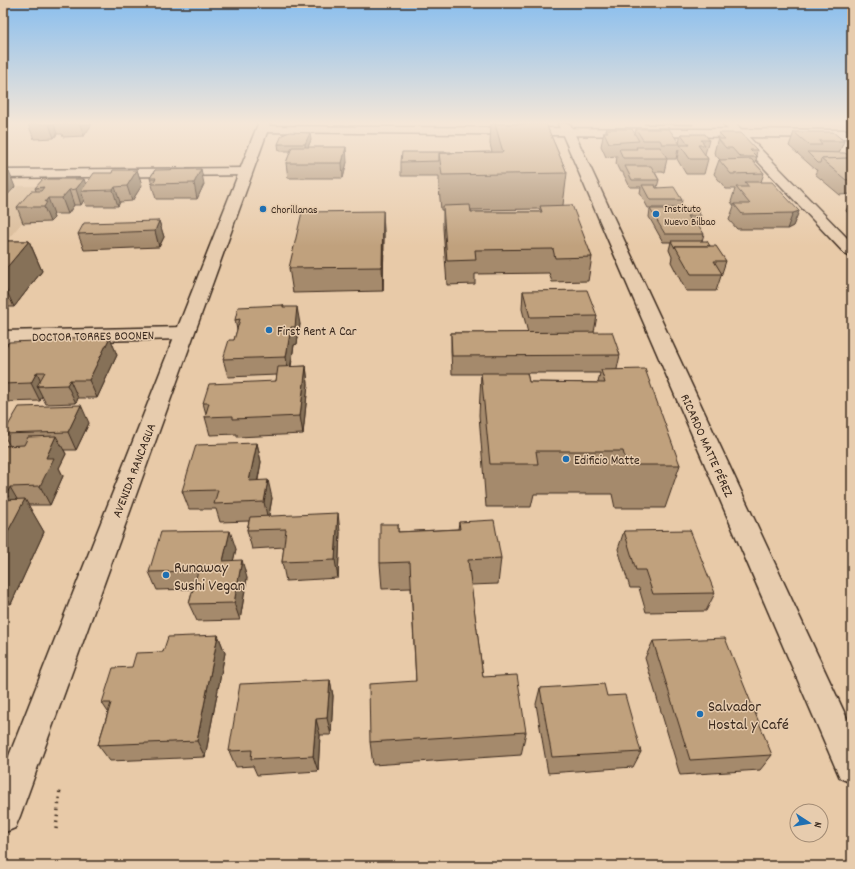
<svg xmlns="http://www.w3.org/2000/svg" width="855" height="869" viewBox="0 0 855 869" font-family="Dekko,sans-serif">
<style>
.built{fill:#d9bb98}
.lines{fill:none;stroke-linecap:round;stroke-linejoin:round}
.street-casing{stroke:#3b2a1e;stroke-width:3}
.secondary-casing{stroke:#3b2a1e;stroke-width:3}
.primary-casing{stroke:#3b2a1e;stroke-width:3}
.path{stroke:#3b2a1e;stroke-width:3.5;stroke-dasharray:1.5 4.5;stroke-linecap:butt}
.street{fill:#e7ccae;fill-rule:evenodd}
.secondary{fill:#e7ccae;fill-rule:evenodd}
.primary{fill:#e7ccae;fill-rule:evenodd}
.wall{fill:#a58a6c;stroke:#3b2a1e;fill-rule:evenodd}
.shaded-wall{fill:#867158;stroke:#3b2a1e}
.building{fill:#c0a17d;stroke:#3b2a1e}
.poi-dot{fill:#1f6fb2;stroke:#e7ccae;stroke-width:1.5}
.labels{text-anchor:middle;stroke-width:3;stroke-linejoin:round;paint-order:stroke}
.far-poi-label{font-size:11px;fill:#3b2a1e;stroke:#e7ccae;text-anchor:start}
.poi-label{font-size:13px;fill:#3b2a1e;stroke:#e7ccae;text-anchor:start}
.street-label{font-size:13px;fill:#3b2a1e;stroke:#e7ccae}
.near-poi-label{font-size:16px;fill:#3b2a1e;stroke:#e7ccae;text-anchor:start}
</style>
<rect width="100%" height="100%" fill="#e8caa8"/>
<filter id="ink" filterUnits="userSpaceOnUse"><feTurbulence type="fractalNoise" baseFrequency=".025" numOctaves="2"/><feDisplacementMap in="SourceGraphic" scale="8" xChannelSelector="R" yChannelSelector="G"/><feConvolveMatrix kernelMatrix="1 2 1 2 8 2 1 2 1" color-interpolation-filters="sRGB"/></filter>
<g filter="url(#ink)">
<!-- built -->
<g class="built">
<polygon points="748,124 852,124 852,127 750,127"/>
<polygon points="18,186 53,186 3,245 3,202"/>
</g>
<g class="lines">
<!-- street casing -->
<g class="street-casing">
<g id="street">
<polygon points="558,124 570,124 852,729 852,783 840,778"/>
<polygon points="723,124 736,124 852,243 852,257 846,255"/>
<polygon points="184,327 191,329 193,333 191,337 184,339 3,343 3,331"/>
</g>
</g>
<!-- secondary casing -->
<g class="secondary-casing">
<g id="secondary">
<polygon points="262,126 852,130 852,138 258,132 256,130 258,128"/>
<polygon points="245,168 250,169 252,172 250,175 3,178 3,170"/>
</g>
</g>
<!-- primary casing -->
<g class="primary-casing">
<polygon id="primary" points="258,124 270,124 20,816 15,828 3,833 3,771"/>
</g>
<!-- path -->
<polyline class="path" points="56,829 60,789"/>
<!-- street -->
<use href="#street" class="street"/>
<!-- secondary -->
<use href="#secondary" class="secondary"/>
<!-- primary -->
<use href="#primary" class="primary"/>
</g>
<!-- wall -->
<g class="wall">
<polygon points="28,124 92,124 84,136 63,137 62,134 57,134 54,138 34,139"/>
<path d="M491 124H546L567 173 563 205 592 257 588 281 552 282 549 273 475 274V284L447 285 443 228V210H441L439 188V176H401V162L451 153 492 152 490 144ZM540 209V212H471V210Z"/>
<polygon points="644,124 693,124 693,125"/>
<polygon points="606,129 635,134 636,129 679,143 681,134 709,140 705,154 708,159 704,174 686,174 677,159 679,150 678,149 676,159 667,159 664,172 655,172 659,180 657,187 682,200 680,208 648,208 640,193 641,187 630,187 623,173 623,172 620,172 616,164 617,156 606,157 601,146 604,132 606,132"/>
<polygon points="794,132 844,141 839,153 852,158 852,194 840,195 815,174 817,170 816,170 789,146"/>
<polygon points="719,133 757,150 756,156 757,157 755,163 764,173 761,182 799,211 793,226 787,229 737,229 729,220 734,206 731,202 735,189 726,189 714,174 719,160 720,160 714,153"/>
<polygon points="311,140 308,147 347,162 343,178 288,178 286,163 291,151 279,151 278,144"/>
<polygon points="137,170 142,185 132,201 120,202 118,206 86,206 84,200 81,205 74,205 68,214 54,214 53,215 54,218 50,222 23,223 17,207 36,191 35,188 86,185 112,173"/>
<polygon points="155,170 204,184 197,199 156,199 150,178"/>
<polygon points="852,196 852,217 846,211"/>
<polygon points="650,209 701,216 698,224 693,224 694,226 704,234 702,241 710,246 726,261 716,291 686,291 671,262 672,257 669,250 671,242 663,242 649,217"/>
<polygon points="383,211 384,234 383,291 293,293 289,268"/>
<polygon points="159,221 164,237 159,247 84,250 78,234"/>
<polygon points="3,241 29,241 42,271 14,307 3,307"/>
<path d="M523 291 597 316 594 332 620 355 617 369 680 465 665 508H615L612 494H534L531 507H486L479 415 481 374H452L451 351V333H528L522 309ZM527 373H600L598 383 529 382Z"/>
<polygon points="283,305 284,307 300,324 297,344 294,345 291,367 306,366 308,384 303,434 237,437 237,434 210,435 205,417 206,414 203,403 276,381 277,375 228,377 223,359 234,340 237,330 235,320"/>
<polygon points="3,351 117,355 97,398 78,398 76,403 46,404 42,396 40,401 3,402"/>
<polygon points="89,423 76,450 64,450 66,454 59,468 63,476 50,505 28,505 44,532 11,604 3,604 3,446 10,446 3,434"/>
<polygon points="257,443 261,462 258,480 272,498 269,516 340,532 338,578 286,581 282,562 284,547 252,549 247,530 249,521 220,522 216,509 189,509 182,491"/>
<polygon points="459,522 501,558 498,584 471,585 483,677 526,732 521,755 373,765 370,742 416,681 411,588 382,589 380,563 398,524 398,532 458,529"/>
<polygon points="624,531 715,593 706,611 646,612 639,588 630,588 618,549"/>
<polygon points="236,549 233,561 247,578 240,620 197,621 189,604 193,589 157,590 149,572"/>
<polygon points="218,635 225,653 205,757 110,761 98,745 108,712 102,703 132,667 163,652"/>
<polygon points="653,641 772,755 760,770 680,775 645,658"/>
<polygon points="330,680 333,696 331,735 320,735 318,771 257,775 253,766 236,767 229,751"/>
<polygon points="540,688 607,696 641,752 633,767 548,773 536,704"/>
</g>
<!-- shaded-wall -->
<g class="shaded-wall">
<polygon points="49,124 54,124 57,134 54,138"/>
<polygon points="80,124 92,124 84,136"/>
<polygon points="310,133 311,140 306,152 305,144"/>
<polygon points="346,147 347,162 343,178 342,163"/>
<polygon points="201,169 204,184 197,199 194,183"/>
<polygon points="137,170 142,185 132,201 127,186"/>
<polygon points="9,172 15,187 3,200 3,178"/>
<polygon points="84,179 88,191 81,191 84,200 81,205 76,189"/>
<polygon points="115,187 120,202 118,206 113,190"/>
<polygon points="69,190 74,205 68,214 62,198"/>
<polygon points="48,198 54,214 53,215 54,218 50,222 44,207 45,202"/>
<polygon points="383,211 384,234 383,291 382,267"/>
<polygon points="799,211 793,226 787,229 793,213"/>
<polygon points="159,221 164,237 159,247 155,231"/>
<polygon points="29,241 42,271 14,307 3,283 3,272"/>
<polygon points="297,307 300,324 297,344 294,345 289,375 286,357 291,327"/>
<polygon points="110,337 117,355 97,398 89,380"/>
<polygon points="306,366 308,384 303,434 300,416"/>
<polygon points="37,372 43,386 37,386 42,396 40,401 31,383"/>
<polygon points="70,380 78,398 76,403 67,385"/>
<polygon points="81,405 89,423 76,450 68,432"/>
<polygon points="56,436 66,454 59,468 63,476 50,505 40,486 46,458"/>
<polygon points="257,443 261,462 254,499 249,481"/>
<polygon points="268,480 272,498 268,520 264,502"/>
<polygon points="10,487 21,506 25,499 44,532 11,604 3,593 3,541 18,512 7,494"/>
<polygon points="338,513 340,532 338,578 335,560"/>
<polygon points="230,531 236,549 229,579 223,561"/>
<polygon points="242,560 247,578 240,620 234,603"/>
<polygon points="218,635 225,653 205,757 197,741"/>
<polygon points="330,680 333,696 331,735 327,718"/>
<polygon points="316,719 320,735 318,771 313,756"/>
</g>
<!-- building -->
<g class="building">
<polygon points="495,124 546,124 567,173 442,175 439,153 503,152"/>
<polygon points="606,129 632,129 639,141 609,143 604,132 608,132"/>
<polygon points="636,129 669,129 680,144 662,144 660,140 643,140"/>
<polygon points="290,132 310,133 305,144 278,144 282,135"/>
<polygon points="794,132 833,132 844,141 819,141 822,145 809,145"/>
<polygon points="719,133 741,133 757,150 750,150 757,157 740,157 732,148 726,148 718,139 725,139"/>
<polygon points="681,134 705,134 709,140 701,140 705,145 698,145 708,159 690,159 680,145 689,145"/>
<polygon points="292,147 346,147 342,163 286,163"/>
<polygon points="636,147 660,147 667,158 623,158 619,149 637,149"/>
<polygon points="402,152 451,152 451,153 439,153 439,161 401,162"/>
<polygon points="807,152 845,153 852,158 852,160 850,158 821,159 820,163 818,163"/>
<polygon points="850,158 852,160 852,179 846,180 821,159"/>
<polygon points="751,159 764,173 731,174 719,160"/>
<polygon points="625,166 651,166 659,180 632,180"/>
<polygon points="201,169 194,183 152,184 156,178 150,178 155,170"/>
<polygon points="113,170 137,170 127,186 115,187 113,190 81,191 94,173 112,173"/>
<polygon points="3,172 9,172 3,178"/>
<polygon points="43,179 84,179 76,189 69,190 62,198 48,198 45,202 47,202 44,207 17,207 31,191 41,191 44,187 35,188"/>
<polygon points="745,182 772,182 799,211 793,213 742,214 734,204 750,204 736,187 749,187"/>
<polygon points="642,185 655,185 656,188 674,187 682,200 650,200"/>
<polygon points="470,205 471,212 542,212 540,206 572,205 592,257 555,258 553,249 475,250 476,260 447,261 443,206"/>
<polygon points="650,209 696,209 701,216 687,216 694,226 699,226 704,234 665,234"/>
<polygon points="383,211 382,267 289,268 302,212"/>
<polygon points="159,221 155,231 78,234 84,223"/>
<polygon points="3,241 29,241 3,272"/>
<polygon points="671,241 707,241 710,246 675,246 675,248"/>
<polygon points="675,246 716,246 726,261 714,261 722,274 691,274"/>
<polygon points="587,290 597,316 530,317 523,291"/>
<polygon points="283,305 283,307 297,307 295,327 291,327 286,357 223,359 229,340 234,340 240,319 235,320 238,307"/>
<polygon points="612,332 620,355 452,356 451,333"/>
<polygon points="110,337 89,380 70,380 67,385 37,386 45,372 37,372 31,383 3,384 3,351 9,342 65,340 66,338"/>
<polygon points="306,366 300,416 233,419 233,416 205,417 209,403 203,403 209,384 276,381 278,367"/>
<polygon points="645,369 680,465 627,465 623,451 536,451 538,464 490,464 481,373 527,373 529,382 605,383 601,370"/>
<polygon points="81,405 68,432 3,434 19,407"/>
<polygon points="56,436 46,458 54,458 40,486 10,487 7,494 3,494 3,446 24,445 28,437"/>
<polygon points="257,443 249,481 268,480 264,502 214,504 218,490 182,491 196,445"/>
<polygon points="25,499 3,541 3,500"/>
<polygon points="338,513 335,560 282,562 286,529 247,530 250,517"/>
<polygon points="494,520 501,558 468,560 483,677 517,675 526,732 370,742 369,684 416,681 410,562 380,563 380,524 398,524 398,532 460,529 459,522"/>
<polygon points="690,530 715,593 653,594 645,570 636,570 624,531"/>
<polygon points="230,531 223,561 242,560 234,603 189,604 198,571 149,572 161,532"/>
<polygon points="218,635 197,741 98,745 111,703 102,703 113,668 132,667 136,653 163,652 168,637"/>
<polygon points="725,638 772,755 690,760 653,641"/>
<polygon points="330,680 327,718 316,719 313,756 251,759 252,750 229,751 240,684"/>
<polygon points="604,684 607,696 625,695 641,752 552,757 540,688"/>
</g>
</g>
<!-- sky -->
<linearGradient id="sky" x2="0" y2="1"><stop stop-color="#89beee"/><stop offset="0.5" stop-color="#f5e7d8"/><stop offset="1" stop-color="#f5e7d8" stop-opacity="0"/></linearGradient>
<rect width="855" height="246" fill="url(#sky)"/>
<!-- markers -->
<g class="poi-dot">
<circle cx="263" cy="209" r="4"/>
<circle cx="656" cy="214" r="4"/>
<circle cx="269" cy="330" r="4"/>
<circle cx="566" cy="459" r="4"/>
<circle cx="166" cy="575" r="4"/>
<circle cx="700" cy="714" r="4"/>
</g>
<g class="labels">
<!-- far-poi labels -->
<g class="far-poi-label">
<text x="664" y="212">Instituto<tspan x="664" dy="13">Nuevo Bilbao</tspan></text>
<text x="271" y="213">Chorillanas</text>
</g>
<!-- poi labels -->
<g class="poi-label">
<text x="277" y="335">First Rent A Car</text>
<text x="574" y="464">Edificio Matte</text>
</g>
<!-- street labels -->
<g class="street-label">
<text transform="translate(93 335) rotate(-1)" y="5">DOCTOR TORRES BOONEN</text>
<text transform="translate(708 445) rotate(66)" y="5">RICARDO MATTE PÉREZ</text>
<text transform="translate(133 470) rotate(-69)" y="5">AVENIDA RANCAGUA</text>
</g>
<!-- near-poi labels -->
<g class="near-poi-label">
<text x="174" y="572">Runaway<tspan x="174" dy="18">Sushi Vegan</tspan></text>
<text x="708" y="711">Salvador<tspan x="708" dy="18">Hostal y Café</tspan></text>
</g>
</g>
<!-- margin -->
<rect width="855" height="869" fill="none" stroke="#e7ccae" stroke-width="16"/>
<rect x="8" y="8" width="839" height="853" fill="none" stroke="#3b2a1e" stroke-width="1.5" filter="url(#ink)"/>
<!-- north arrow -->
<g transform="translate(809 823) rotate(102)"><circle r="19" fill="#e7ccae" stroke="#a28b74"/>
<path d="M0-3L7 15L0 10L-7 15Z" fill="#1f6fb2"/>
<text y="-6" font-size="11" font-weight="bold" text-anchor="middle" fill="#3b2a1e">N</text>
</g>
</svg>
